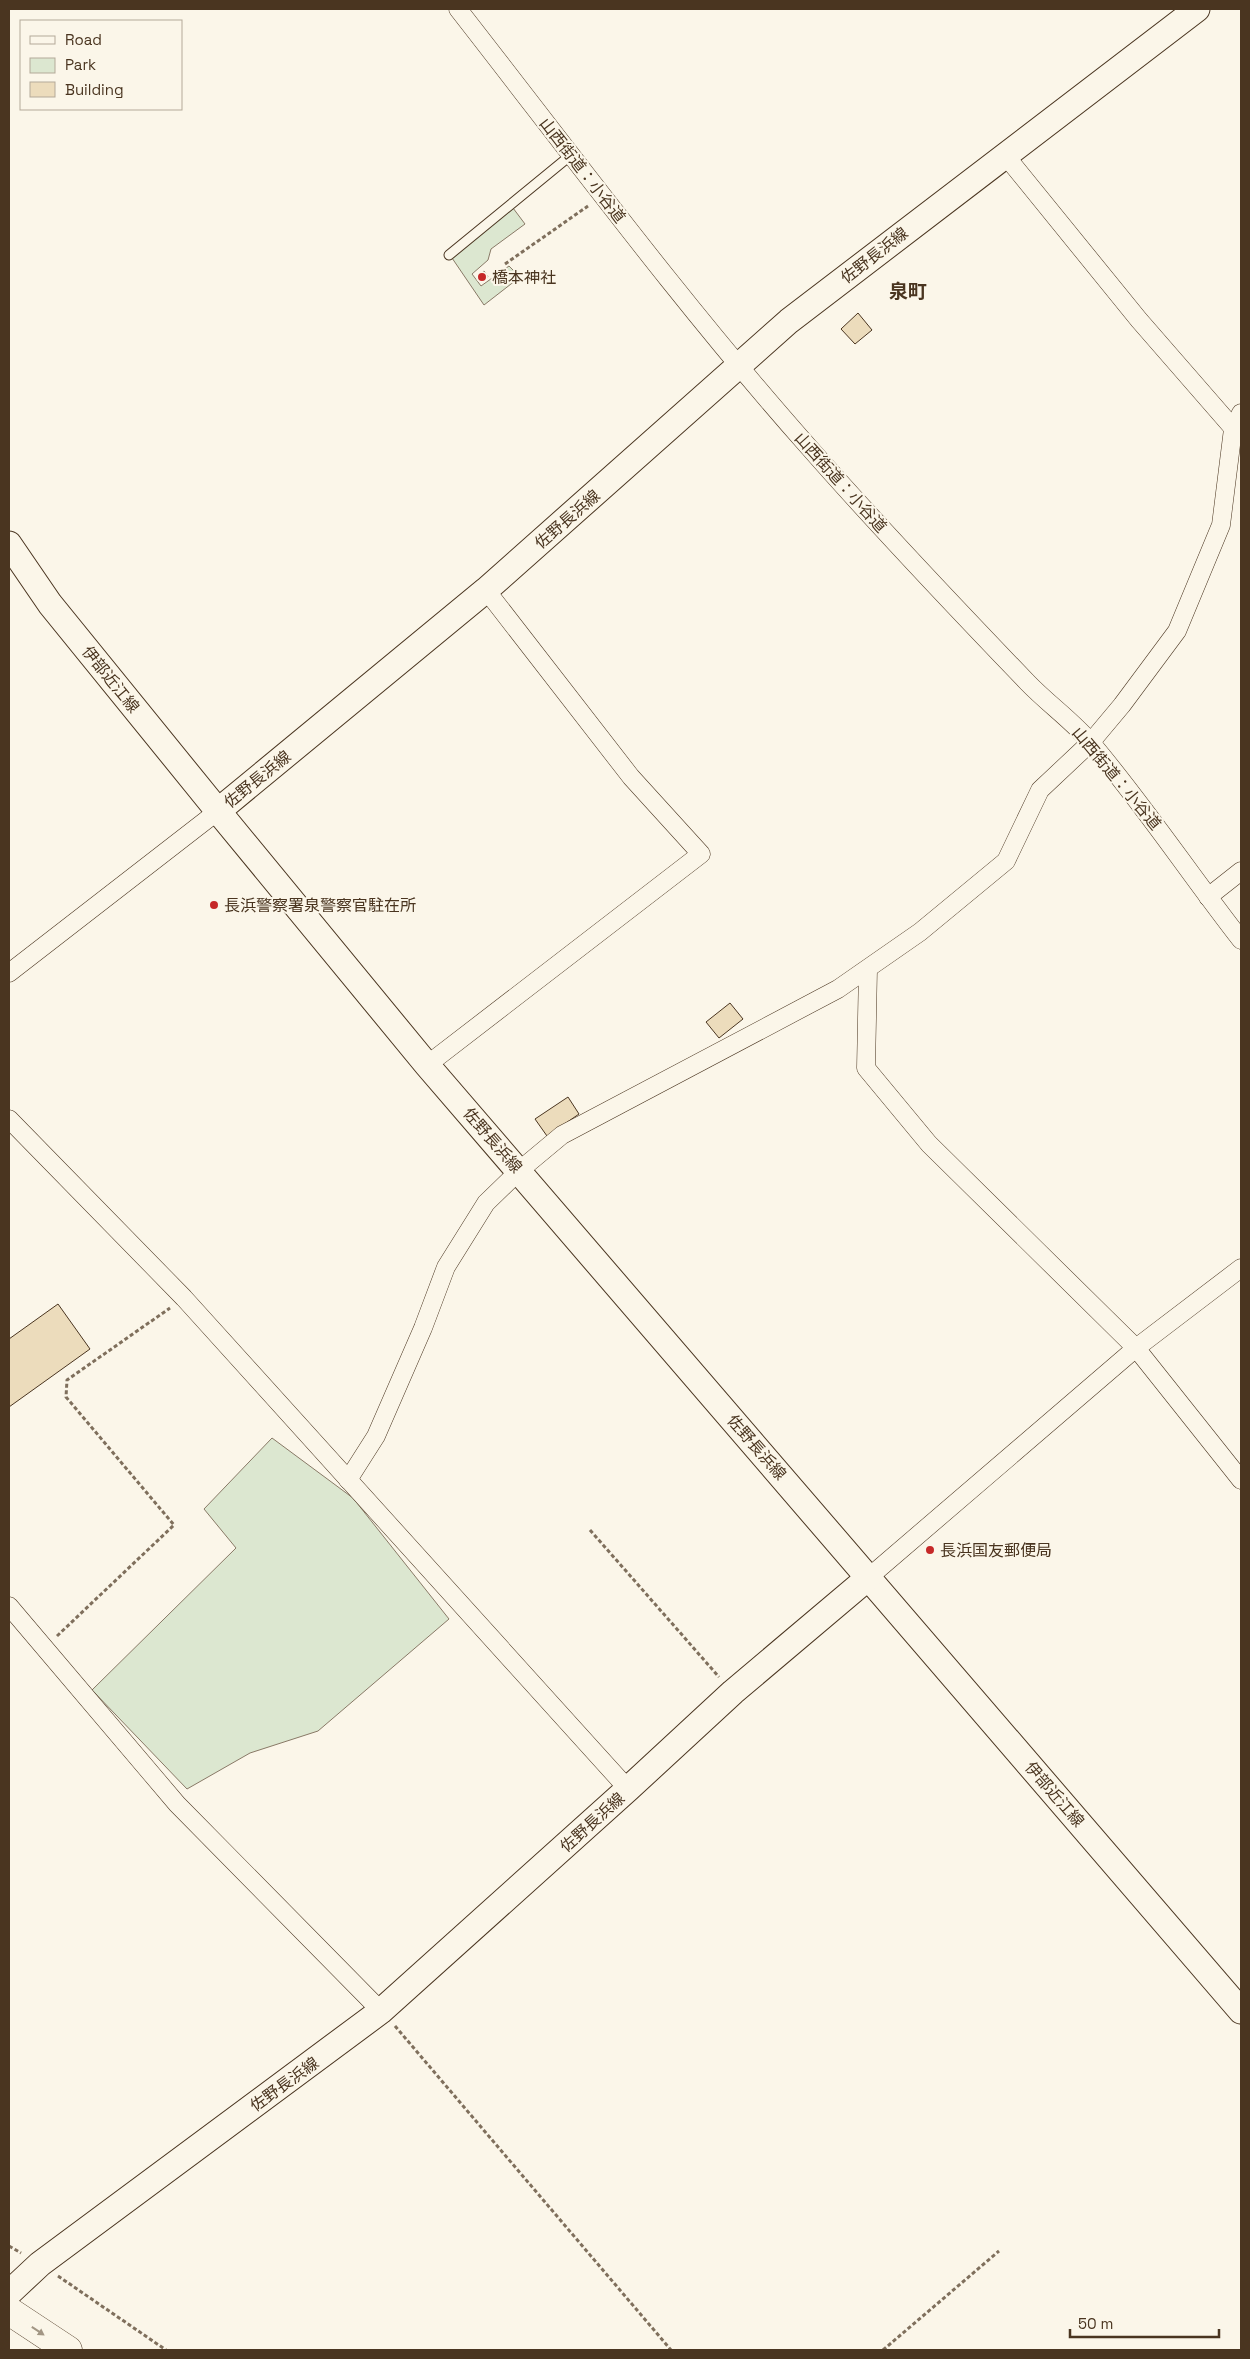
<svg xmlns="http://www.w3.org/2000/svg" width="1250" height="2359" viewBox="0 0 1250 2359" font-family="'Space Grotesk','Noto Sans JP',sans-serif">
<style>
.green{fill:#dce7d0;stroke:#887966}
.building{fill:#ecdcbc;stroke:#4a3520}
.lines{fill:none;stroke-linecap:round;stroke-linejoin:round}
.service-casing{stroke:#4a3520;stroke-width:11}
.minor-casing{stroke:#4a3520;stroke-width:19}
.secondary-casing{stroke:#4a3520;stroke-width:27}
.motorway-casing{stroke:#4a3520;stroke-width:29}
.path{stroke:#7f6f5c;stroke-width:3;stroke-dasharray:4 2.5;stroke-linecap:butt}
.service{stroke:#fbf6e9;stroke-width:9}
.minor{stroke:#fbf6e9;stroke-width:18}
.secondary{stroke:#fbf6e9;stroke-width:25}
.motorway{stroke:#fbf6e9;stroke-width:28}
.oneway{fill:#a29684}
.poi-dot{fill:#c62828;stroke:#fbf6e9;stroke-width:2}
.labels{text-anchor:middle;stroke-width:4;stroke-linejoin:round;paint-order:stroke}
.street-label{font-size:16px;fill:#4a3520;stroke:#fbf6e9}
.poi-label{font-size:16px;fill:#4a3520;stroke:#fbf6e9;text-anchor:start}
.quarter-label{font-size:19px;font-weight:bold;fill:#4a3520;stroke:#fbf6e9}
</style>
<rect width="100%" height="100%" fill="#fbf6e9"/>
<!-- green -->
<g class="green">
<polygon points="513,208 525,224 491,249 488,260 472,274 481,286 509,266 520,277 484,305 452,258"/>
<polygon points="272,1438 353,1498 449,1619 318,1731 250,1753 187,1789 92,1690 236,1548 204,1509"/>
</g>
<!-- building -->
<g class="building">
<polygon points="484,271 488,277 481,282 477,277"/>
<polygon points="858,313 872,330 855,344 841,329"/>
<polygon points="730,1003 743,1019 719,1038 706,1022"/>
<polygon points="568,1097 579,1114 547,1136 535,1119"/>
<polygon points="58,1304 90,1349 9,1407 9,1339"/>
</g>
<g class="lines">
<!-- service casing -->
<g class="service-casing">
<polyline id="service" points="449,255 571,155"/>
</g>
<!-- minor casing -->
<g class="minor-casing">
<g id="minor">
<path d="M458 9C572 155 683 305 806 444 877 525 952 604 1027 682 1048 704 1074 722 1093 745 1146 808 1191 876 1241 940"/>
<polyline points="1005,155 1139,320 1240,436"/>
<polyline points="1208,897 1241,871"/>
<polyline points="868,969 866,1068 929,1144 1136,1348 1241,1480"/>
<polyline points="9,973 218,811"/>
<polyline points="427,1065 701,854 631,777 486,590"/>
<polyline points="9,1119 184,1298 628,1789"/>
<polyline points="348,1480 376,1436 423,1328 446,1267 486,1203 520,1170 562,1135 838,989 920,932 1006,861 1040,790 1091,742 1122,705 1177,631 1221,525 1233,429 1241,413"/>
<polyline points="868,1578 1136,1348 1241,1268"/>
<polyline points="9,1606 177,1804 381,2011"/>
</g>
</g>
<!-- secondary casing -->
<g class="secondary-casing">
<g id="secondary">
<polyline points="9,544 50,604 218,811 427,1065 1241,2011"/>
<polyline points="218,811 486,590 789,321 1197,9"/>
<polyline points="9,2293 40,2264 381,2011 628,1789 733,1692 868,1578"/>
</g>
</g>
<!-- motorway casing -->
<g class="motorway-casing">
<polyline id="motorway" points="9,2311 68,2350"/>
</g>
<!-- path -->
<g class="path">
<polyline points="505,264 588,206"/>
<polyline points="590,1530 719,1677"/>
<polyline points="57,1636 174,1525 66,1397 67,1380 170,1308"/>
<polyline points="395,2026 671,2350"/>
<polyline points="9,2246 21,2253"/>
<polyline points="58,2276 166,2350"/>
<polyline points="883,2350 999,2251"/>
</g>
<!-- service -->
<use href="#service" class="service"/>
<!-- minor -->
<use href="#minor" class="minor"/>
<!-- secondary -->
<use href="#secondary" class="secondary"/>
<!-- motorway -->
<use href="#motorway" class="motorway"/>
</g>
<!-- one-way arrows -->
<defs><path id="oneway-solid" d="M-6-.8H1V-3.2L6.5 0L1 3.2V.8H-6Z" transform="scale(1.25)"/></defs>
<use class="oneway" href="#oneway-solid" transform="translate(38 2331) rotate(34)"/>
<!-- markers -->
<g class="poi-dot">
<circle cx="482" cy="277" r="5"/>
<circle cx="214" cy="905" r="5"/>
<circle cx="930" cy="1550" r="5"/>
</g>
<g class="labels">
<!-- street labels -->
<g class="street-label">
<text transform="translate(583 170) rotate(52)" y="6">山西街道：小谷道</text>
<text transform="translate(874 255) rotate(-38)" y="6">佐野長浜線</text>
<text transform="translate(841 482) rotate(48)" y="6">山西街道：小谷道</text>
<text transform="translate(567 519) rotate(-41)" y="6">佐野長浜線</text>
<text transform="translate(111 679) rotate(51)" y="6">伊部近江線</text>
<text transform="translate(1117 778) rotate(50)" y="6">山西街道：小谷道</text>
<text transform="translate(257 779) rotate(-39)" y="6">佐野長浜線</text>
<text transform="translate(493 1140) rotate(49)" y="6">佐野長浜線</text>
<text transform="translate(757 1447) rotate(49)" y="6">佐野長浜線</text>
<text transform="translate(1055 1794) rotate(49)" y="6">伊部近江線</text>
<text transform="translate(592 1822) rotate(-42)" y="6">佐野長浜線</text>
<text transform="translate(284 2084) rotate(-36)" y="6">佐野長浜線</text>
</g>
<!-- poi labels -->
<g class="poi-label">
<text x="492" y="283">橋本神社</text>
<text x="224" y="911">長浜警察署泉警察官駐在所</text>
<text x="940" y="1556">長浜国友郵便局</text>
</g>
<!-- quarter labels -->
<g class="quarter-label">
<text x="908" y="298">泉町</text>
</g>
</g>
<!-- border -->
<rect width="1250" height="2359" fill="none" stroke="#4a3520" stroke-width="20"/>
<!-- legend -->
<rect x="20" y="20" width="162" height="90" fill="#fbf6e9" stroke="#b4a999"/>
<rect x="30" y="36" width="25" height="8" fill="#fbf6e9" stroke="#b4a999"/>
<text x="65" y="45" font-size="15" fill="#4a3520">Road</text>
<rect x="30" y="58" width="25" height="15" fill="#dce7d0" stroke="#b4a999"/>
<text x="65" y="70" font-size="15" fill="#4a3520">Park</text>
<rect x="30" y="82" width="25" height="15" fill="#ecdcbc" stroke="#b4a999"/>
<text x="65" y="95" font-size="15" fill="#4a3520">Building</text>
<!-- scale -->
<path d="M1070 2329v8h149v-8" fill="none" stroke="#4a3520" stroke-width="2.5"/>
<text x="1078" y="2329" font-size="15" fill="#4a3520" stroke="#fbf6e9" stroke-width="4" paint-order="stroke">50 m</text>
</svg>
